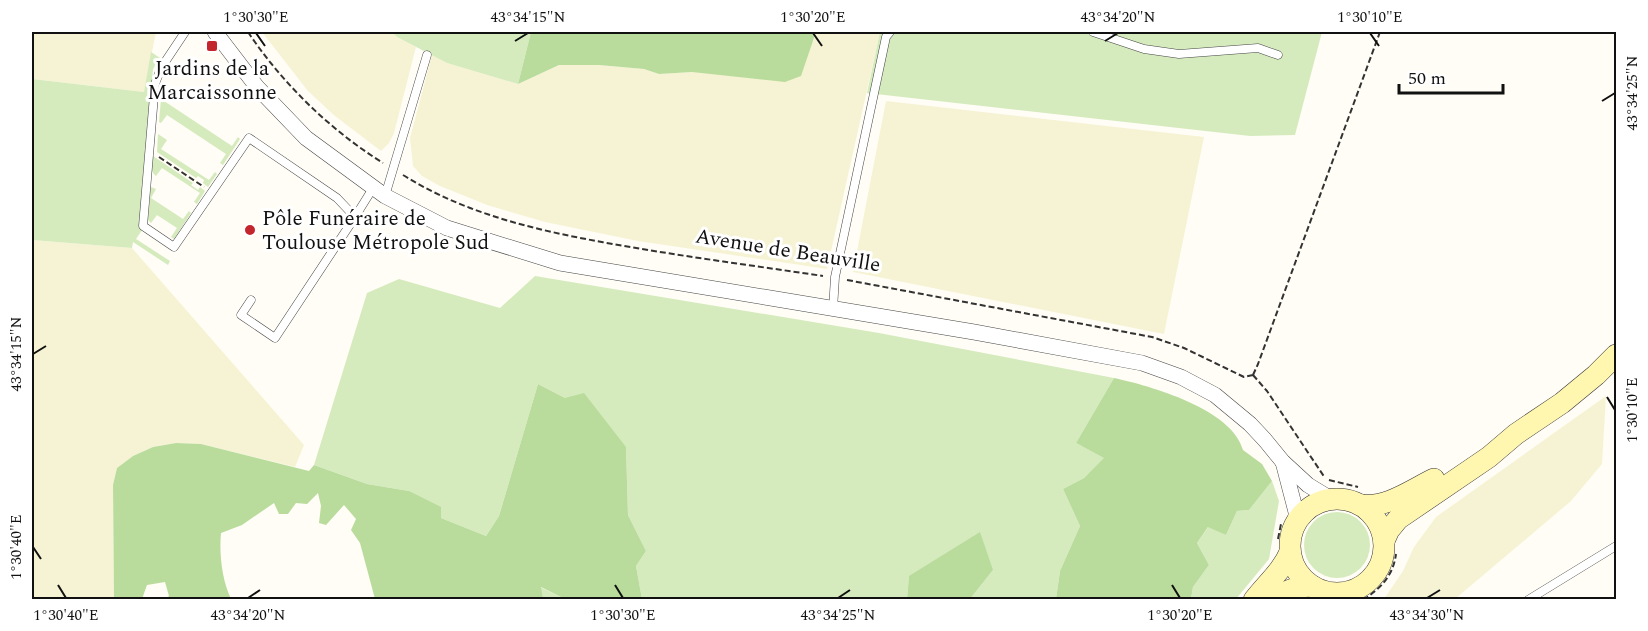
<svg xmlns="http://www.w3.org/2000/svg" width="1648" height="631" viewBox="0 0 1648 631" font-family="Spectral,serif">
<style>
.farmland{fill:#f6f3d4}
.green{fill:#d5ebbd}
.forest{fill:#b9dc9c}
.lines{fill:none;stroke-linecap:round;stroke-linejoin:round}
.service-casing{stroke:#444;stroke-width:9}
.minor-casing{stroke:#444;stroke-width:16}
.secondary-casing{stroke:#333;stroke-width:22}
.path{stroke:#333;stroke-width:2;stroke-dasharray:6 3;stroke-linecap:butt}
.service{stroke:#fff;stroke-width:8}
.minor{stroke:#fff;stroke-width:15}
.secondary{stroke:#fff6b0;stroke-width:21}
.ticks{fill:none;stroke:#111;stroke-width:2}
.poi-dot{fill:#c4262e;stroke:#fff;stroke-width:2}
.labels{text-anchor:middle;stroke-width:6;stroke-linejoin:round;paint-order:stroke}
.poi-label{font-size:21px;fill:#111;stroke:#fff}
.street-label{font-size:21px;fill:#111;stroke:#fff}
.neatline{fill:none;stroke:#111;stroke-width:2}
.ticks-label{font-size:15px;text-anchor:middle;fill:#111}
</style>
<rect width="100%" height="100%" fill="#fffdf5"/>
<!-- farmland -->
<g class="farmland">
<polygon points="32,32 156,32 144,92 32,79"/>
<polygon points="262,32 392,32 397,37 416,47 394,133 389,143 381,151 335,116 308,91"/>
<polygon points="816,32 880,32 827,269 638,241 545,222 487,205 440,186 422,176 413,166 410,138 432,55 447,63 518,84 559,65 599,65 644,69 659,74 692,72 813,42"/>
<polygon points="886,101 1204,137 1164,334 853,272"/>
<polygon points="32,240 132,248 304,445 295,467 201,444 176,443 153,447 133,456 117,468 113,485 114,599 32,599"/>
<polygon points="1606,396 1602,464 1571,501 1455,599 1384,599 1403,571 1414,547 1436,517"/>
</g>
<!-- green -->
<g class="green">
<polygon points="392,32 531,32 518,84 447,63 397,37"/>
<polygon points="880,32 1322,32 1295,135 1250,136 867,93"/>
<polygon points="151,52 160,58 153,69 140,228 142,230 136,239 170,261 168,265 133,242 132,248 32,240 32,79 144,92"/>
<polygon points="162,87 170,92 164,101 232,146 238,137 240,139 223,165 220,163 226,154 167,115 161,123 159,122"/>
<polygon points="158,134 167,140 161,149 209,180 215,172 217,174 208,187 203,183 204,180 198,176 196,178 157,152"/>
<path d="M153 156 193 183 191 185 198 190 200 187 205 191 197 204 194 202 200 193 162 168 156 176C149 171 152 163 153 156Z"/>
<polygon points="151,187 156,189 151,198 183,219 189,211 191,213 174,239 171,237 177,228 157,215 151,223 148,220"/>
<polygon points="535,276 879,333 1114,378 1076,443 1105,458 1084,478 1063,489 1080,526 1060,571 1056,599 970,599 993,570 909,576 907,599 642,599 636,566 646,551 628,515 626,447 565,398 538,384 499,516 486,536 441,518 409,491 367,484 314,465 367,293 399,279 500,308"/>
<polygon points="1272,481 1279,501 1269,559 1236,599 1191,600 1193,587 1209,565 1197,543 1209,526 1226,535 1237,511 1249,510"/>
<circle cx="1337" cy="545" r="33"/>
<polygon points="540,587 565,599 543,599"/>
</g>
<!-- forest -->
<g class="forest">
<polygon points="531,32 816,32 801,76 785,82 692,72 659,74 644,69 599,65 559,65 518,84"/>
<path d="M1114 378C1151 386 1232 409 1243 450L1262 464 1272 481 1249 510 1237 511 1226 535 1208 527 1197 543 1209 565 1193 587 1191 599H1056L1060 571 1080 526 1063 489 1084 478 1104 458 1076 443Z"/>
<path d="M538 384 565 398 584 393 626 447 628 515 646 551 636 566 642 599H565L541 587 543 599H375L360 543 351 530 356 519 344 505 326 525 319 523 321 506 318 493 307 504 296 503 288 514H279L274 503 242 525 221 533C219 554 222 580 231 599H166L169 596 165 582 147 585 142 599H114L113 485 117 468 133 456 153 447 176 443 201 444 309 471 314 465 367 484 409 491 441 507V518L486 536 499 516Z"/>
<polygon points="980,532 993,570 970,599 907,599 909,576"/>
</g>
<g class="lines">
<!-- service casing -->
<g class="service-casing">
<g id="service">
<polyline points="185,32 161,68 155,84 143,226 174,247 249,138 337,198 355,217 373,188"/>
<polyline points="1093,32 1144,49 1179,54 1258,48 1278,55"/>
<polyline points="385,196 427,55"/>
<polyline points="251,300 241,315 275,338 355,217"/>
<polyline points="833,309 835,277 886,37 890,32"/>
<polyline points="1528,600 1616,546"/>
</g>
</g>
<!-- minor casing -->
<g class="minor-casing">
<g id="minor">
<polyline points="215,32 257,87 306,138 385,196 447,228 560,263 974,332 1142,363 1181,377 1215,395 1250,424 1265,440 1283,462 1308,485 1331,499"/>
<polyline points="1283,462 1296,512 1296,523"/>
</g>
</g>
<!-- secondary casing -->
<g class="secondary-casing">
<g id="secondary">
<circle cx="1337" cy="546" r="47"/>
<path d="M1361 505C1388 508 1411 490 1434 479"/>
<polyline points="1384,541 1389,530 1398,519 1489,457 1516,434 1562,403 1596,375 1616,355"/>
<path d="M1254 600C1267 583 1282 571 1290 552"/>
<path d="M1270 600C1284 592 1296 586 1312 586"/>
</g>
</g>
<!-- path -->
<g class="path">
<path d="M248 32C282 83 330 130 383 163"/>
<polyline points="159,157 204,187"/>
<path d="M403 175C475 220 559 235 642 249 702 259 763 267 823 276"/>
<polyline points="847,280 1152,337 1184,348 1244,377 1253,375"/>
<polyline points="1253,375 1258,364 1380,32"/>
<polyline points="1253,375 1267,391 1325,478"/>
<polyline points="1329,480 1358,487"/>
<polyline points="1278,539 1281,524"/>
<path d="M1363 600C1381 588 1393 576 1396 554"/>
</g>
<!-- service -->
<use href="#service" class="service"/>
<!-- minor -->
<use href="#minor" class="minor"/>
<!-- secondary -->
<use href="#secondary" class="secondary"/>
</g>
<!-- ticks -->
<path class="ticks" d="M256 33 265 46M813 33 822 46M1370 33 1379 46M515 41 528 33M1105 41 1118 33M1602 101 1615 93M33 354 46 346M1607 397 1615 410M33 547 41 559M58 585 66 598M615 585 623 598M1172 585 1180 598M248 598 260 590M838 598 850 590M1427 598 1440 590"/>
<!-- markers -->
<g class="poi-dot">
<rect x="206" y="40" width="12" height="12" rx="3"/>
<circle cx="250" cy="230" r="6"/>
</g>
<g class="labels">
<!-- poi labels -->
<g class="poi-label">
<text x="212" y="75">Jardins de la<tspan x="212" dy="24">Marcaissonne</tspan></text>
<text x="262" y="225" text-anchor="start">Pôle Funéraire de<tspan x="262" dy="24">Toulouse Métropole Sud</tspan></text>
</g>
<!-- street labels -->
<g class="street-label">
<text transform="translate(788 250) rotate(9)" y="7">Avenue de Beauville</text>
</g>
</g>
<!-- border -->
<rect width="1648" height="631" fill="none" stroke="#ffffff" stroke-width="66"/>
<!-- scale -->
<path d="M1399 84v9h104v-9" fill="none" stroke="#111111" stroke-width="3"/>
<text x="1408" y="84" font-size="18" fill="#111111" stroke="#ffffff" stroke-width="4.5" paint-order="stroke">50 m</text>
<rect x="33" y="33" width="1582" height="565" class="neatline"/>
<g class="ticks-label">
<text x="256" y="22">1°30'30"E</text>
<text x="528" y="22">43°34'15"N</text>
<text x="813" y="22">1°30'20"E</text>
<text x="1118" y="22">43°34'20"N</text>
<text x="1370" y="22">1°30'10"E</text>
<text transform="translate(1632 93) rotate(-90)" y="5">43°34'25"N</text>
<text transform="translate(16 354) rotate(-90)" y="5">43°34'15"N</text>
<text transform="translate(1632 410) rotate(-90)" y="5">1°30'10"E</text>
<text transform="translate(16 547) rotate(-90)" y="5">1°30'40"E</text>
<text x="66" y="620">1°30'40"E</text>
<text x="248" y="620">43°34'20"N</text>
<text x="623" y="620">1°30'30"E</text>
<text x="838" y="620">43°34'25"N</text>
<text x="1180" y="620">1°30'20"E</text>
<text x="1427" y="620">43°34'30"N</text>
</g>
</svg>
